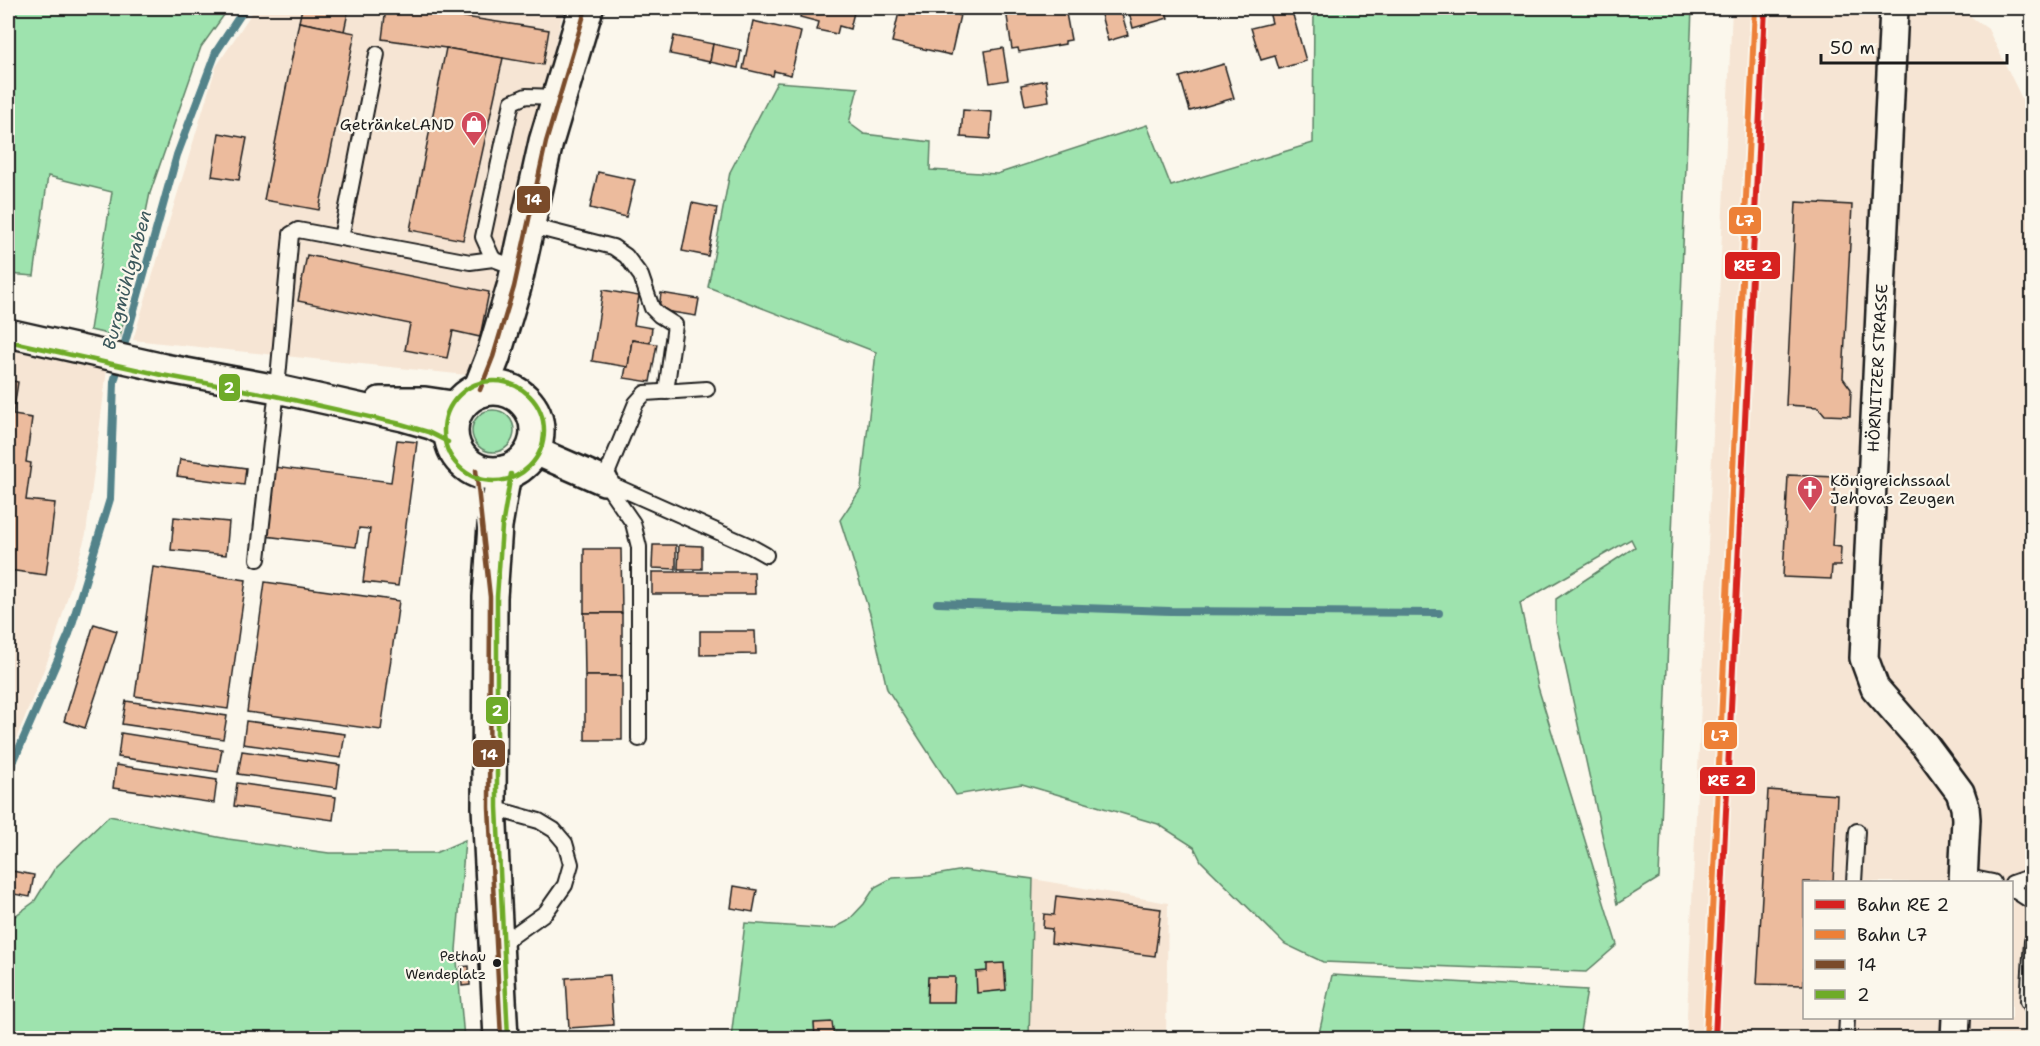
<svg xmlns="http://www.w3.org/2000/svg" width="2040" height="1046" viewBox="0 0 2040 1046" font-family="'Shantell Sans',sans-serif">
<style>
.built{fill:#f6e5d4;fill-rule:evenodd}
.green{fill:#9ee3ae;stroke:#5d8065;stroke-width:1.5}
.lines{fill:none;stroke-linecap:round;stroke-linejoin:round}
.stream{stroke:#53838a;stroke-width:8}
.building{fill:#ecbb9d;stroke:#1c1c1c;stroke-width:1.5}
.service-casing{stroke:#1c1c1c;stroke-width:18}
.minor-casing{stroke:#1c1c1c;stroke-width:32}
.secondary-casing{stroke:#1c1c1c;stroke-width:38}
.service{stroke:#fbf7ec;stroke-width:14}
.minor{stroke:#fbf7ec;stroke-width:27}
.secondary{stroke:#fbf7ec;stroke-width:33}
.bus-1-casing{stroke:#fbf7ec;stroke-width:9}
.bus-2-casing{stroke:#fbf7ec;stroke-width:9}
.bus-1{stroke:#7a4b2a;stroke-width:4.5}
.bus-2{stroke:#6eab28;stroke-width:4.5}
.rail-1-casing{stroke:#fbf7ec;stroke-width:10}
.rail-2-casing{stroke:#fbf7ec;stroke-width:10}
.rail-1{stroke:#d7221f;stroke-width:6}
.rail-2{stroke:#ed8037;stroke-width:6}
.bus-dot{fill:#1c1c1c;stroke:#fbf7ec;stroke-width:2}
.labels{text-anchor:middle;stroke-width:4.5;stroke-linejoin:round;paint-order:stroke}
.bus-label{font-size:14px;fill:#1c1c1c;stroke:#fbf7ec;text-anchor:end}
.poi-label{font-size:16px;fill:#1c1c1c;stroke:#fbf7ec;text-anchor:end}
.street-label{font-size:16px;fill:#1c1c1c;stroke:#fbf7ec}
.water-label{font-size:18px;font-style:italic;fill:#3c585c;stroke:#fbf7ec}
.line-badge{stroke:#fbf7ec;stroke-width:2}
.badge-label{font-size:16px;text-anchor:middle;font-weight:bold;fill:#fff}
</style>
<rect width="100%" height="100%" fill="#fbf7ec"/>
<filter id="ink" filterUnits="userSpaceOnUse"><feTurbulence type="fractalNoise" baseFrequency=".0167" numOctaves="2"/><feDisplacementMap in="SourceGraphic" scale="12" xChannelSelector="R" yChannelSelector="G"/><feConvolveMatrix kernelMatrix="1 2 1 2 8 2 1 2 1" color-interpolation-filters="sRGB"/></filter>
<g filter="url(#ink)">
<!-- built -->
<g class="built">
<polygon points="255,8 564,8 476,376 133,340 216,67"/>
<path d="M1732 8H1970V16L1988 29 2032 119 2030 222 2032 223V1038H1686ZM1804 882H2012V1018H1804Z"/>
<polygon points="8,347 107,369 86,534 53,647 8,759"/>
<polygon points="1033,879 1168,903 1166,1038 1029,1038"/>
</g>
<!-- green -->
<g class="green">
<polygon points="8,8 229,8 201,47 150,193 120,337 90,330 112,192 48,176 34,276 8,274"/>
<polygon points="1314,8 1692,8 1659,878 1617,904 1556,623 1556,599 1635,547 1631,539 1520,603 1538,687 1617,945 1586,972 1323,962 1285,944 1201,861 1194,847 1158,824 1022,784 956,795 887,689 871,617 840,520 861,489 876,352 708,287 730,172 777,82 858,88 849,123 864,134 931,142 930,170 997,174 1147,125 1171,186 1313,143"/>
<circle cx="493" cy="431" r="21"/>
<polygon points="109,816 228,839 329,853 435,853 465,840 456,950 464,1038 8,1038 8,921 34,902 55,868"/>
<polygon points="964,870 1033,879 1029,1038 731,1038 745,923 833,929 848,921 864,904 875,887 892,878 929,876"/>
<polygon points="1332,975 1587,990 1579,1038 1318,1038"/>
</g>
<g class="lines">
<!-- stream -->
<g class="stream">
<polyline points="937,603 1170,611 1439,613"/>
<polyline points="8,774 69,634 110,499 114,382 177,155 216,52 245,8"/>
</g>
</g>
<!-- building -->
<g class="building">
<polygon points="302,8 349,8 344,31 299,22"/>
<polygon points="386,8 406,8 549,30 543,65 446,48 382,39"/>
<polygon points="802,8 855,8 850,29 839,26 837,34 817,30 819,22 800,17"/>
<polygon points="900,8 928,8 960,15 951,55 892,42"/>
<polygon points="1022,8 1065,8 1071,40 1065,41 1065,44 1019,52 1018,48 1012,49 1006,10"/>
<polygon points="1110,8 1120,8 1128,35 1108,41 1100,11"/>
<polygon points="1128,8 1165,8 1168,18 1133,28"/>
<polygon points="1268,8 1291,8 1306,61 1279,69 1275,56 1261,60 1251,28 1272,23"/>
<polygon points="753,21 801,32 791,75 774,71 773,76 743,69"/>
<polygon points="299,22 355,33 319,210 264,200"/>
<polygon points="674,36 713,44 710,62 670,54"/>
<polygon points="713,44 741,50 738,68 710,62"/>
<polygon points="446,48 503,58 463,240 410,230"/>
<polygon points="1003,48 1008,80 990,83 985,51"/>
<polygon points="1224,64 1234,98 1190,111 1180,77"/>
<polygon points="1046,80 1049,101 1025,105 1021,85"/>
<polygon points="963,110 992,112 990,139 961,137"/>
<polygon points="219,133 247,138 239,180 212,176"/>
<polygon points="598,172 635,180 626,217 590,208"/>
<polygon points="1796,202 1852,205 1843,378 1851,389 1850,416 1825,415 1818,407 1786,405"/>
<polygon points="692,203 717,208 708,256 682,251"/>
<polygon points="307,255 489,292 480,337 453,331 447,358 405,350 410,324 298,301"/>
<polygon points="603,290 639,296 634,325 652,328 650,342 632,340 628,367 592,361"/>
<polygon points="661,293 699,299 696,316 659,310"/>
<polygon points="632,340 657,344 650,382 624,378 626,367 628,367"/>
<polygon points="8,380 18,382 13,415 32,418 26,462 31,463 26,500 55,503 46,575 8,570"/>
<polygon points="397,440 417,442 398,586 363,582 370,529 359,528 356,547 265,536 274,467 391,482"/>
<polygon points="180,459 246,468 244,485 177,476"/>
<polygon points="1788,475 1836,477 1832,546 1841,547 1840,566 1832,566 1831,579 1783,577"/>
<polygon points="174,517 229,522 226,555 171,550"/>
<polygon points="653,545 676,545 676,569 652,568"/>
<polygon points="679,545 702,546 702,569 678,569"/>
<polygon points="584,549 621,549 622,613 584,613"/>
<polygon points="153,567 246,580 228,709 135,696"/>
<polygon points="652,572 754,572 755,594 652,594"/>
<polygon points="265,582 399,601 381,730 247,712"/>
<polygon points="584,613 622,613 622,676 585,676"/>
<polygon points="94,624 117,631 85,728 64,721"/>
<polygon points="700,631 755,631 756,654 700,655"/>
<rect x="585" y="676" width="37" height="64"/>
<polygon points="126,701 227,716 223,739 122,724"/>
<polygon points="246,721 345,734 341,758 243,744"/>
<polygon points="121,733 222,749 218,772 118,757"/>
<polygon points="242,751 340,765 337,788 238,774"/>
<polygon points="116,765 217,780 214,803 113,788"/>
<polygon points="237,783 336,797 333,820 234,806"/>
<polygon points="1768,790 1837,795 1833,882 1804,882 1804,985 1757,984"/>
<polygon points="12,871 34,875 30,897 8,893"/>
<polygon points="734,886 757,890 753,912 731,908"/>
<polygon points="1056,896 1161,909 1155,956 1051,943 1052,929 1043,928 1044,914 1054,915"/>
<polygon points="1004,963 1006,990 977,993 976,972 987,971 987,964"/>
<polygon points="469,966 470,985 462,986 461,967"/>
<polygon points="610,975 613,1025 569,1028 566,978"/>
<polygon points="928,977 955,977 954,1002 927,1002"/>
<polygon points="832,1022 834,1038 815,1038 814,1023"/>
</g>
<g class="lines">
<!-- service casing -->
<g class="service-casing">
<g id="service">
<polyline points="527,225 613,247 626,256 641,276 652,308 659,315 675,325 666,392"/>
<polyline points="341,238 377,54"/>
<polyline points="493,259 483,237 512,102 526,96 559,97"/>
<polyline points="604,481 633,523 639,547 639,739"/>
<polyline points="604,481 636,403 645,393 707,389"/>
<polyline points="606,482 750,546 766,555"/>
<polyline points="258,559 277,389 291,234 298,230 470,262 493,259 517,268"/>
<polyline points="489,807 539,821 554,830 565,843 571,864 565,885 546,912 497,947"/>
<polyline points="1963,876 1993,882"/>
<polyline points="1854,882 1857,831"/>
<polyline points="2012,883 2032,876"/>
<polyline points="2012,889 2032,902"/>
<polyline points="2032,941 2028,1001 2032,1007"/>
<polyline points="1846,1038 1847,1018"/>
</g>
</g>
<!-- minor casing -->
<g class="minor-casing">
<g id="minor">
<polyline points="1894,8 1864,658 1875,688 1925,745 1960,792 1965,807 1966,819 1963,882"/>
<polyline points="8,333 164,368 277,389 403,417 431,425 451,435"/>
<polyline points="380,401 425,401 459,406"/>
<polyline points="533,450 604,481"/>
<polyline points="1955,1038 1956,1018"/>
</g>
</g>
<!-- secondary casing -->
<g class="secondary-casing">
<g id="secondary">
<circle cx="494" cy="431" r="43"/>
<polyline points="480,390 493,357 514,287 546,142 586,8"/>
<polyline points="501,1038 489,807 490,597 495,526 504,473"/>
</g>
</g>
<!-- service -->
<use href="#service" class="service"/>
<!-- minor -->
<use href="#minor" class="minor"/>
<!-- secondary -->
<use href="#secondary" class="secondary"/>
<!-- bus-1 casing -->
<g class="bus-1-casing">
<g id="bus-1">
<polyline points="480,390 493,357 514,287 546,142 586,8"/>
<polyline points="476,470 490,597 489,807 501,1038"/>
</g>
</g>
<!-- bus-2 casing -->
<g class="bus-2-casing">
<g id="bus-2">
<polyline points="8,341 162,375 276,396 401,424 428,432 448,442"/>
<circle cx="494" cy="431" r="50"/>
<polyline points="508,1038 497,807 497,597 502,527 511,474"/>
</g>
</g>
<!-- bus-1 -->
<use href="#bus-1" class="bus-1"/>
<!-- bus-2 -->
<use href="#bus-2" class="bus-2"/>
<!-- rail-1 casing -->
<g class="rail-1-casing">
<polyline id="rail-1" points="1715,1038 1765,8"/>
</g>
<!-- rail-2 casing -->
<g class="rail-2-casing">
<polyline id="rail-2" points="1706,1038 1755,8"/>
</g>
<!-- rail-1 -->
<use href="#rail-1" class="rail-1"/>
<!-- rail-2 -->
<use href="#rail-2" class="rail-2"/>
</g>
</g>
<!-- icons -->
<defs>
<g id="shop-pin" transform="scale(1.35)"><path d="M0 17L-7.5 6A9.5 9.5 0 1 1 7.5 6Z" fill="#d1495b" stroke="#fbf7ec"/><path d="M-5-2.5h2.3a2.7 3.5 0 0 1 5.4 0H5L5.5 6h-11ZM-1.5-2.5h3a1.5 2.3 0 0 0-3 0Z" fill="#fff"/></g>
<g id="church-pin" transform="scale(1.35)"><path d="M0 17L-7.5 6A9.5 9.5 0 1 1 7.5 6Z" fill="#d1495b" stroke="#fbf7ec"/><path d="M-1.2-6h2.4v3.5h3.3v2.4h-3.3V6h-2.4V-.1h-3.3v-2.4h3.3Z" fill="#fff"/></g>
</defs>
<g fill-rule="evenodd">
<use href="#shop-pin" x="474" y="124"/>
<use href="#church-pin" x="1810" y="489"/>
</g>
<!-- markers -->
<circle class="bus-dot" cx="497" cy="963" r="5"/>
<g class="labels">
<!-- bus labels -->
<g class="bus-label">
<text x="486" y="961">Pethau<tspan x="486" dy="18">Wendeplatz</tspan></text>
</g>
<!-- poi labels -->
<g class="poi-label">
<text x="454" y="130">GetränkeLAND</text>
<text x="1830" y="486" text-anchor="start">Königreichssaal<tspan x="1830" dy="18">Jehovas Zeugen</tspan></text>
</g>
<!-- street labels -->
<g class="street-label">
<text transform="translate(1877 368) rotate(-87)" y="6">HÖRNITZER STRASSE</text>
</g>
<!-- water labels -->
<g class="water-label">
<text transform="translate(127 280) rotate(-75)" y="6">Burgmühlgraben</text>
</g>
</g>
<g class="line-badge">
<rect x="516" y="185" width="35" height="29" rx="6" fill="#7a4b2a"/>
<rect x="1728" y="206" width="34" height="29" rx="6" fill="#ed8037"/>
<rect x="1724" y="251" width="57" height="29" rx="6" fill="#d7221f"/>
<rect x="218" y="373" width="23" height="29" rx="6" fill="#6eab28"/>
<rect x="485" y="696" width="24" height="29" rx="6" fill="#6eab28"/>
<rect x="1703" y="721" width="35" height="29" rx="6" fill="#ed8037"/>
<rect x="472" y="739" width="34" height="29" rx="6" fill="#7a4b2a"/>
<rect x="1699" y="766" width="57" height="29" rx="6" fill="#d7221f"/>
</g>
<g class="badge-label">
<text x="533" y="205">14</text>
<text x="1745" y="226">L7</text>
<text x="1753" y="271">RE 2</text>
<text x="229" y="393">2</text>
<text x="497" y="716">2</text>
<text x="1720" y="741">L7</text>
<text x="489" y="760">14</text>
<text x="1727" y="786">RE 2</text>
</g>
<!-- margin -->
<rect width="2040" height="1046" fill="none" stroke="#fbf7ec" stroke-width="30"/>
<rect x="15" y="15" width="2010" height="1016" fill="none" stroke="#1c1c1c" stroke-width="2" filter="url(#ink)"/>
<!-- legend -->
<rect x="1803" y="881" width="210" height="138" fill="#fbf7ec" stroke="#a29f99" stroke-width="1.5"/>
<rect x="1815" y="900" width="30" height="9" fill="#d7221f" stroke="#a29f99" stroke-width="1.5"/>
<text x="1857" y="911" font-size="18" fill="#1c1c1c">Bahn RE 2</text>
<rect x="1815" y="930" width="30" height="9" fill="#ed8037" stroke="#a29f99" stroke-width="1.5"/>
<text x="1857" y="941" font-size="18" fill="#1c1c1c">Bahn L7</text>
<rect x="1815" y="960" width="30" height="9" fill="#7a4b2a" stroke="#a29f99" stroke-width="1.5"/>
<text x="1857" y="971" font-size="18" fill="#1c1c1c">14</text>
<rect x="1815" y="990" width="30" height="9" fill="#6eab28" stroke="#a29f99" stroke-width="1.5"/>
<text x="1857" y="1001" font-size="18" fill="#1c1c1c">2</text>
<!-- scale -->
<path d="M1821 54v9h186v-9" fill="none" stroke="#1c1c1c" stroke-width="3"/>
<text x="1830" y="54" font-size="18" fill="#1c1c1c" stroke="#fbf7ec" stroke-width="4.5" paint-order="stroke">50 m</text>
</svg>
